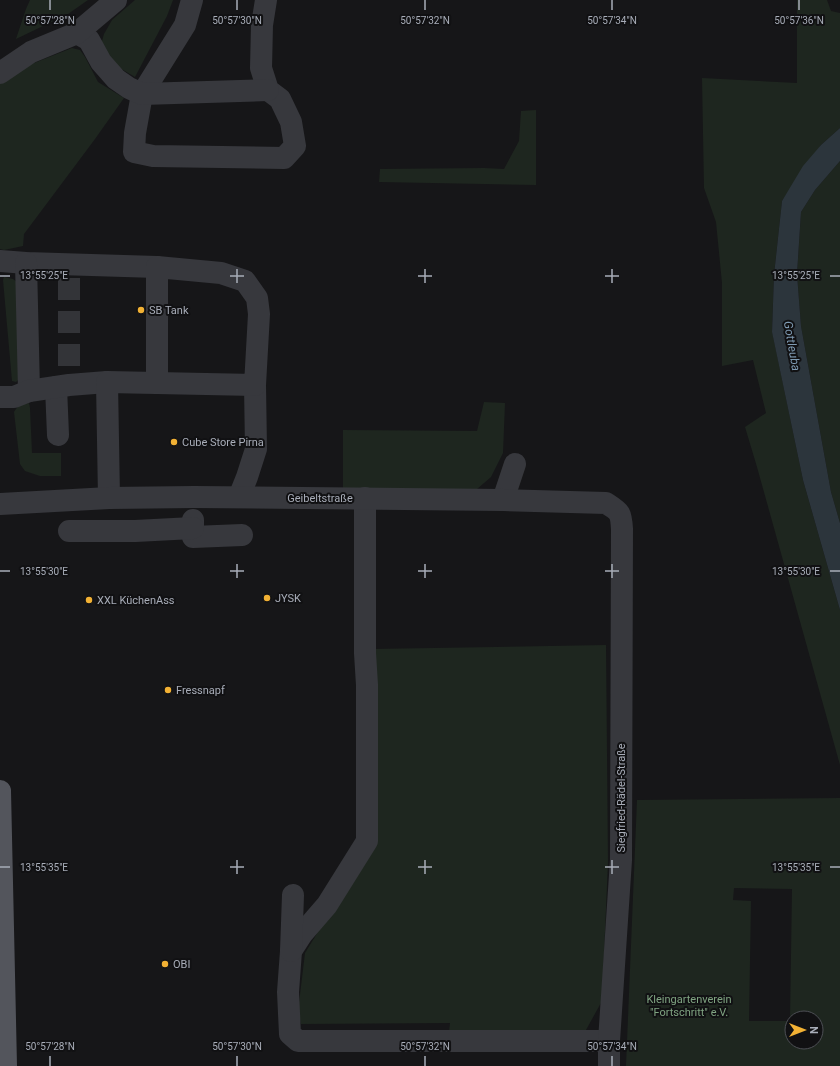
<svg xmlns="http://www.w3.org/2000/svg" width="840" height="1066" viewBox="0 0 840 1066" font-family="Roboto,sans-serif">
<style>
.green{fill:#1e261f;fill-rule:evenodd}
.water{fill:#2c353c}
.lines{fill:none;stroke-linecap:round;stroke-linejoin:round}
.minor-tunnel{stroke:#333438;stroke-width:22;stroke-dasharray:22 11;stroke-linecap:butt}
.minor{stroke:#37383d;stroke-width:22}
.major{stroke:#53555c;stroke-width:22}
.ticks{fill:none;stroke:#a8adb8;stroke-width:1.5}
.poi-dot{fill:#f2b134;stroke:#111113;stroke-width:1.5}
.labels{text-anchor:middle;stroke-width:4;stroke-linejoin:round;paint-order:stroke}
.poi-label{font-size:11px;fill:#a8adb8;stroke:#111113;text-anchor:start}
.street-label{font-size:11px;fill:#a8adb8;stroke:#111113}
.park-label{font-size:11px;fill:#7fa381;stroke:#111113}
.water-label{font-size:12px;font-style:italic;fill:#7f9bb3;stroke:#111113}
.ticks-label{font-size:10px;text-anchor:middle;fill:#a8adb8;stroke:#111113;stroke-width:4;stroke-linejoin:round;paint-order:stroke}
</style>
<rect width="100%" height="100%" fill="#161618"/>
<!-- green -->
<g class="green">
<polygon points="30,0 88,0 68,14 16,39 26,9"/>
<polygon points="135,0 173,0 167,16 135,77 113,64 100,48 104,34 112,20"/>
<polygon points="797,0 827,0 831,11 840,13 840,128 821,145 782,201 774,275 772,331 803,480 840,610 840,765 757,467 745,427 766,413 753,360 722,366 722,283 716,222 704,188 702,78 797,83"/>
<polygon points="72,48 80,50 85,57 98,82 124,98 95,139 24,234 23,246 4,250 0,249 0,79 34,63"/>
<polygon points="536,110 536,185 379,182 380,169 484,168 504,169 519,141 521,111"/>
<polygon points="840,161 840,523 831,492 801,326 797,274 801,212 815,190"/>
<polygon points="4,277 13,279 18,283 20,378 16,382 12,381 3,280"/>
<polygon points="484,402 505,403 503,453 491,477 477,489 343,489 343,430 477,431"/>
<path d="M29 403 30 408 32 453H61V476H40L25 471 20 464 14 412C18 405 22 404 29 403Z"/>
<polygon points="606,645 608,862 602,1001 586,1030 449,1032 450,1023 301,1024 298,1011 305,953 372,844 372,649"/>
<path d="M840 798V1066H626L637 800ZM734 888 792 889 790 1021H749L751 901 733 900ZM792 1018H816V1042H792Z"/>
</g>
<!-- water -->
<polygon class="water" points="840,128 840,161 815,190 801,212 797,274 801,326 831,492 840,523 840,610 803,480 772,332 774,275 782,201 803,166 821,145"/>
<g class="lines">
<!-- minor-tunnel -->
<polyline class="minor-tunnel" points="69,278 69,371"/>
<!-- minor -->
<g class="minor">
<polyline points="192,0 185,25 142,94 135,133 134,152 153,156 284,158 295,146 291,122 280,99 268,90 261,68 262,25 266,0"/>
<polyline points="77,33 89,40 101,62 116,79 129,88 142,94 268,90"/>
<polyline points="0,73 31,52 77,33 116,0"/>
<polyline points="0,261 26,263 157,267"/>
<polyline points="26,263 29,391"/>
<polyline points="56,387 58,435"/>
<polyline points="0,397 14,397 29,391 69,385 107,382"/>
<polyline points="239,497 247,477 256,449 255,385"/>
<polyline points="109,498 107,382 255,385 259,314 257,298 245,281 221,273 157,267 157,383"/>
<polyline points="365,498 365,653 367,685 367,841 327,905 302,934 291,951 288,992 290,1034 298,1041 609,1041"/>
<polyline points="503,500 515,464"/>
<path d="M0 504 109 498 194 497 503 500 606 503C620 512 621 512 622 529L621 860 609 1041V1066"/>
<polyline points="193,520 193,537 242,535"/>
<polyline points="69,531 135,531 193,528"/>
<polyline points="291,951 293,895"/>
</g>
<!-- major -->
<polyline class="major" points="0,791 6,1066"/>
</g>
<!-- ticks -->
<path class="ticks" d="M50 0V10M237 0V10M425 0V10M612 0V10M799 0V10M237 269V283M425 269V283M612 269V283M0 276H10M230 276H244M418 276H432M605 276H619M830 276H840M237 564V578M425 564V578M612 564V578M0 571H10M230 571H244M418 571H432M605 571H619M830 571H840M237 860V874M425 860V874M612 860V874M0 867H10M230 867H244M418 867H432M605 867H619M830 867H840M50 1056V1066M237 1056V1066M425 1056V1066M612 1056V1066"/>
<!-- markers -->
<g class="poi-dot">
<circle cx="141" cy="310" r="4"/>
<circle cx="174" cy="442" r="4"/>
<circle cx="267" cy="598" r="4"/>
<circle cx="89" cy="600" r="4"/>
<circle cx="168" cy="690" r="4"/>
<circle cx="165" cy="964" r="4"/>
</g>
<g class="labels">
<!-- poi labels -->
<g class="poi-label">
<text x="149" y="314">SB Tank</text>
<text x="182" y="446">Cube Store Pirna</text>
<text x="275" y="602">JYSK</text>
<text x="97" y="604">XXL KüchenAss</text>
<text x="176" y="694">Fressnapf</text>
<text x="173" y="968">OBI</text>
</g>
<!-- street labels -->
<g class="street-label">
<text x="320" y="502">Geibeltstraße</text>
<text transform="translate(621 798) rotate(-90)" y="4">Siegfried-Rädel-Straße</text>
</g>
<!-- park labels -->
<g class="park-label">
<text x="689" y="1003">Kleingartenverein<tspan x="689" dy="13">"Fortschritt" e.V.</tspan></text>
</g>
<!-- water labels -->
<g class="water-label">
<text transform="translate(792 346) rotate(80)" y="4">Gottleuba</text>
</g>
</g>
<g class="ticks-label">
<text x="50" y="24">50°57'28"N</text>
<text x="237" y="24">50°57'30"N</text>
<text x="425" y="24">50°57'32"N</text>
<text x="612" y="24">50°57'34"N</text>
<text x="799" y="24">50°57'36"N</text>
<text x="796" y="279">13°55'25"E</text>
<text x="44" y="279">13°55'25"E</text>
<text x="796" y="575">13°55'30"E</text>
<text x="44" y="575">13°55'30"E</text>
<text x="44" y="871">13°55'35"E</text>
<text x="796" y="871">13°55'35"E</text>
<text x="50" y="1050">50°57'28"N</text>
<text x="237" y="1050">50°57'30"N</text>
<text x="425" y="1050">50°57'32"N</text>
<text x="612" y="1050">50°57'34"N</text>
</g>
<!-- north arrow -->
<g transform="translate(804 1030) rotate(90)"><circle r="19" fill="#111113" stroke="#4d4f55"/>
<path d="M0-3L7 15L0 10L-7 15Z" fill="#f2b134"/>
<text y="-6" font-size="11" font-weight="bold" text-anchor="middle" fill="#a8adb8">N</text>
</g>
</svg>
